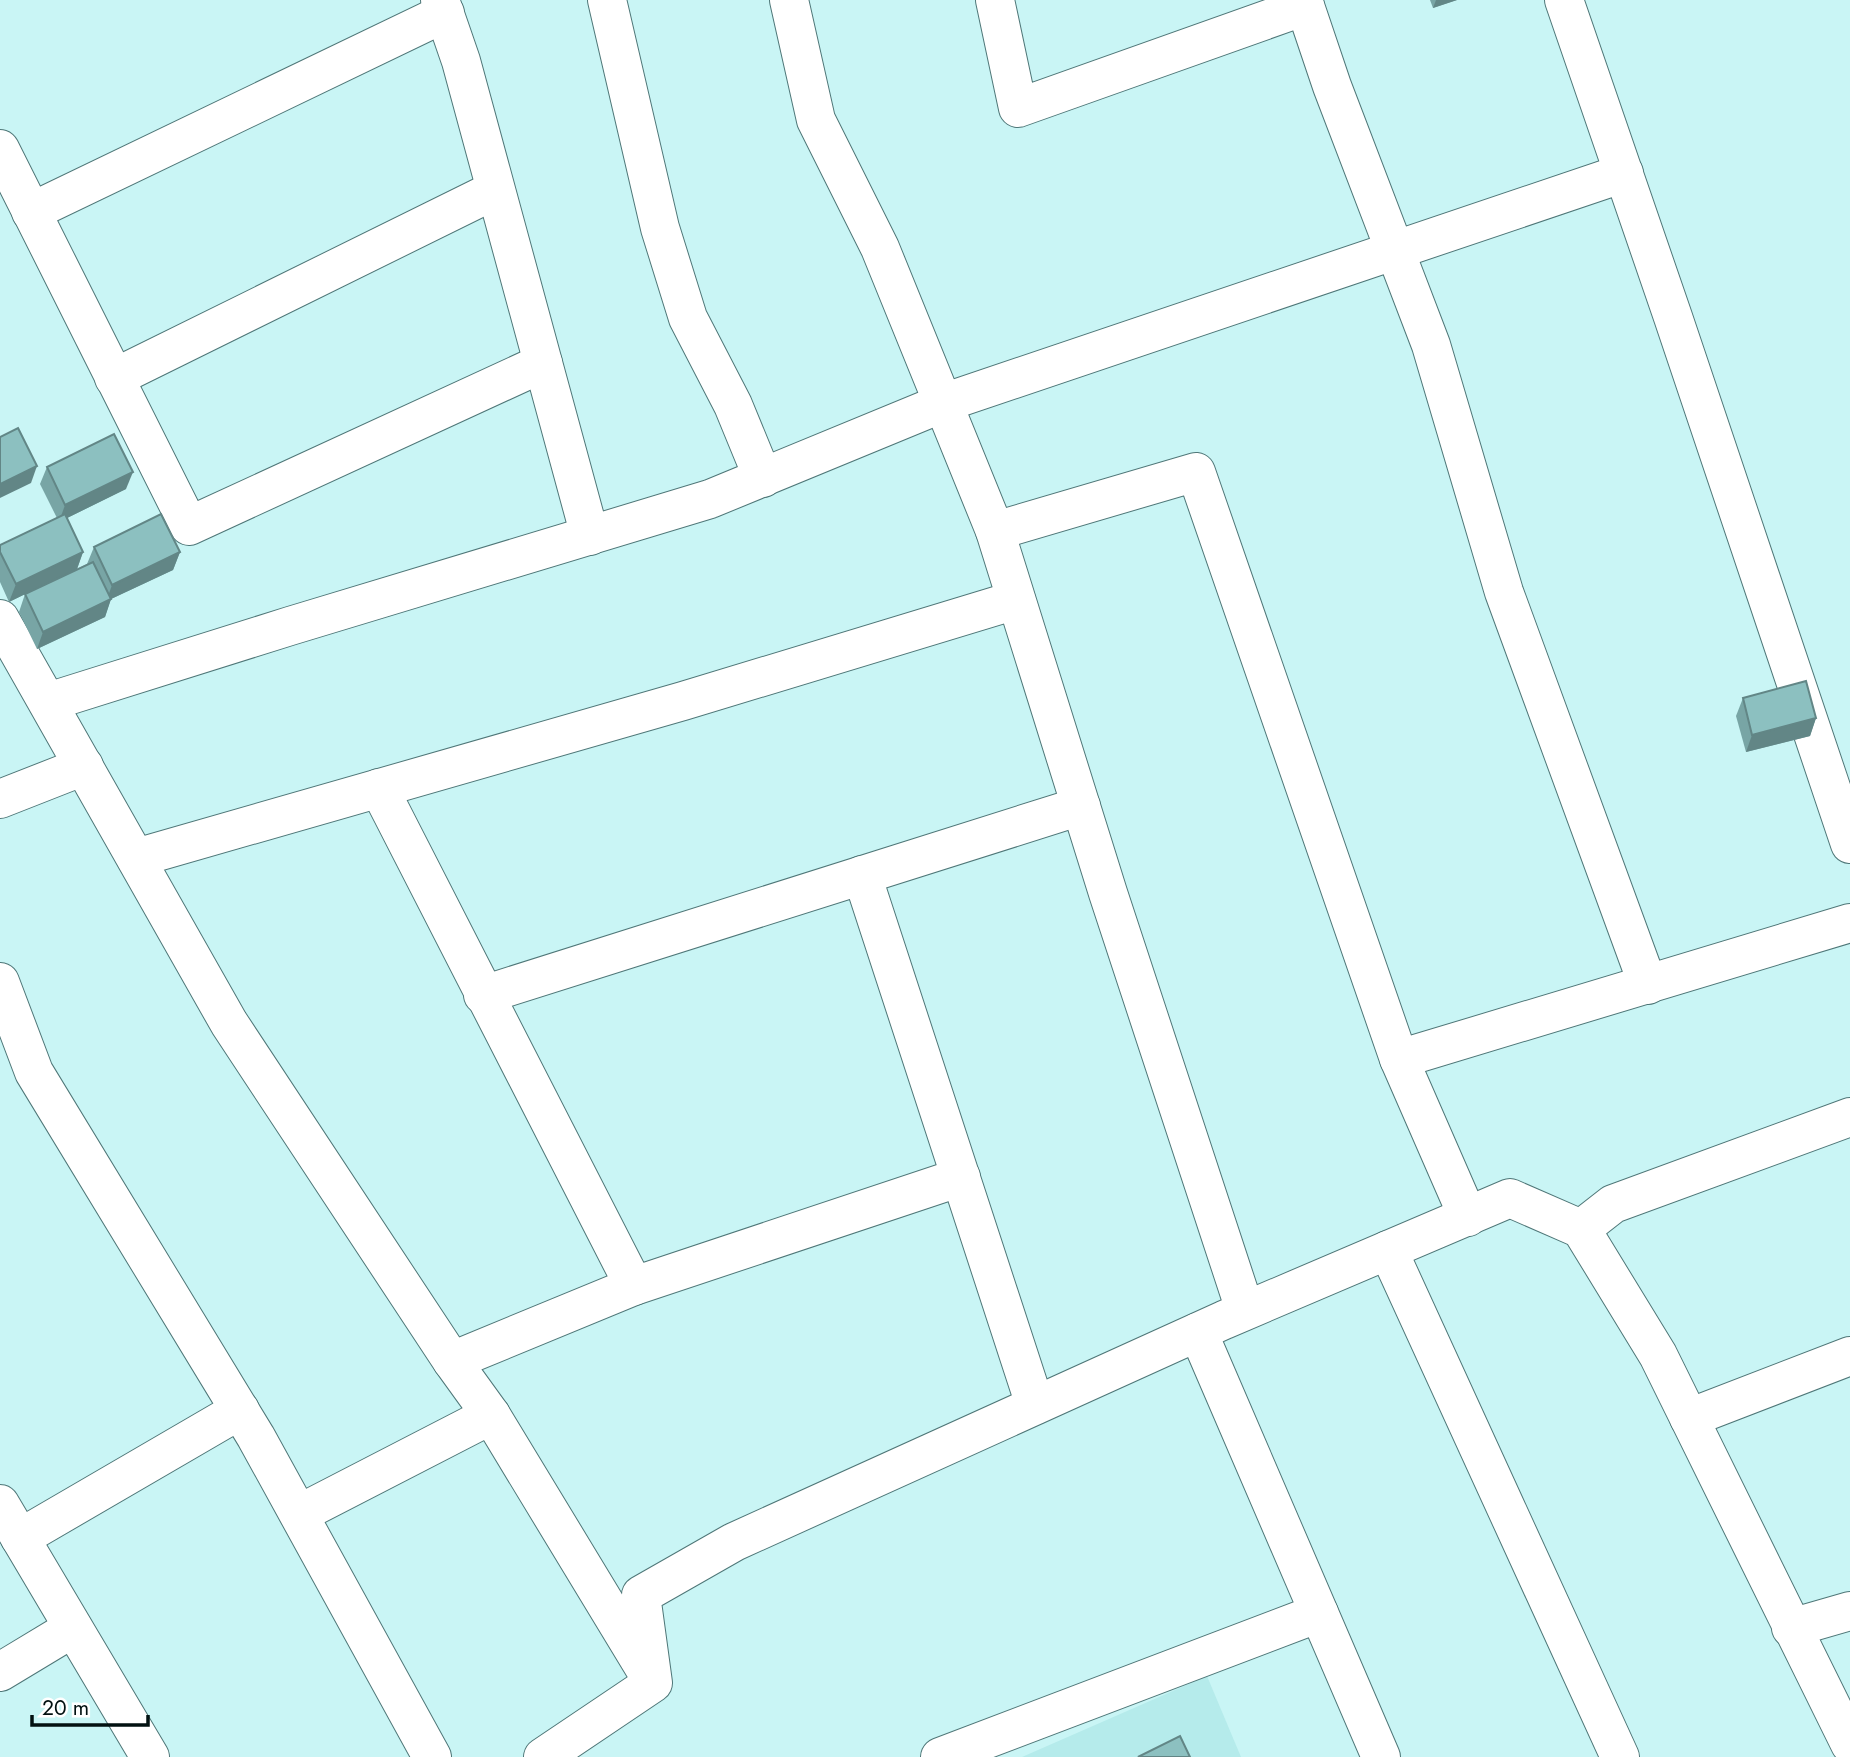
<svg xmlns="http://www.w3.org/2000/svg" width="1850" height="1757" viewBox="0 0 1850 1757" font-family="Jost,sans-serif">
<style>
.built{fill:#b5ebeb}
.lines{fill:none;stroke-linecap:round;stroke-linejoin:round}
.minor-casing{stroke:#4f7778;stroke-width:40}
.minor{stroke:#fff;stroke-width:38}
.wall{fill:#78a5a5}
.shaded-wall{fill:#628686}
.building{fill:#8cc0c0;stroke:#628686;stroke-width:2}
</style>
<rect width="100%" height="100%" fill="#c9f5f5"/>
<!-- built -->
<polygon class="built" points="1207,1676 1241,1757 1022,1757"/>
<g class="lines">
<!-- minor casing -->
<g class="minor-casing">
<g id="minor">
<polyline points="440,0 461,61 590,536"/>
<polyline points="607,0 660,228 688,318 733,405 763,478"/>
<polyline points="789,0 816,120 880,248 995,531 1108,893 1245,1310"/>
<polyline points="995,0 1018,108 1305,6"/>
<polyline points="1303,0 1332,86 1431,345 1504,592 1648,985"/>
<polyline points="1564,0 1673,317 1850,844"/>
<polyline points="0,149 189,526 543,363"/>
<polyline points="31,212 445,13"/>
<polyline points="114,378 495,190"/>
<polyline points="995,531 1196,472 1399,1059 1850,923"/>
<polyline points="0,619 229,1023 452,1361 491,1415 645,1669"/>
<polyline points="48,702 290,626 710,499 943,403 1624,173"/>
<polyline points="379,788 634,1286 961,1177"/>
<polyline points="0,799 84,766"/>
<polyline points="136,858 683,701 1016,600"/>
<polyline points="862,875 1035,1405"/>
<polyline points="0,982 34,1072 256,1437 432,1757"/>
<polyline points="483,995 1081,806"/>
<polyline points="1399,1059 1468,1217"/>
<polyline points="1581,1229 1613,1204 1850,1117"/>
<polyline points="1388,1250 1620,1757"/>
<polyline points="1198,1332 1381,1757"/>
<polyline points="452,1361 634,1286"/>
<polyline points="1689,1418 1850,1356"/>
<polyline points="0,1504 150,1757"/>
<polyline points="299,1514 491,1415"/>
<polyline points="20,1538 240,1410"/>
<polyline points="1791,1628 1850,1611"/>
<polyline points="0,1672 73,1628"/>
<polyline points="543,1757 653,1683 641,1595 734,1542 1224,1320 1510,1198 1581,1229 1658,1355 1850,1744"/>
<polyline points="940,1757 1319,1613"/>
</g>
</g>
<!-- minor -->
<use href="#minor" class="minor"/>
</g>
<!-- wall -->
<g class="wall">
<polygon points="1430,0 1457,0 1433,8"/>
<polygon points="47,467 126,489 67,518 83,552 77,569 87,564 94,547 180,552 173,570 111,599 105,617 37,649 19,612 25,594 9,602 0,582 0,545 57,518 40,484"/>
<polygon points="1743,698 1816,718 1810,736 1746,752 1736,716"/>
</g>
<!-- shaded-wall -->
<g class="shaded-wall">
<polygon points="1436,0 1457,0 1433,8"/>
<polygon points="37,466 31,483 0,498 0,484"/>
<polygon points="133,472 126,489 59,522 65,505"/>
<polygon points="83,552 77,569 9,602 16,584"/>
<polygon points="180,552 173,570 111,599 105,617 37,649 43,632 106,602 112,585"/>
<polygon points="1816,718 1810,736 1746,752 1752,735"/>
</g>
<!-- building -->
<g class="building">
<polygon points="18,428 37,466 0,484 0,437"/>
<polygon points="114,434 133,472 65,505 47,467"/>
<polygon points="65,514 83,552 16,584 0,552 0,545"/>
<polygon points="161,514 180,552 112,585 94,547"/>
<polygon points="93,562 111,599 43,632 25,594"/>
<polygon points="1806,681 1816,718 1752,735 1743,698"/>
<polygon points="1180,1736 1190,1757 1138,1757"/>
</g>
<!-- scale -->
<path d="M32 1715v10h116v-10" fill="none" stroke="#021111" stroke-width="3.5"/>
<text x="42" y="1715" font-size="21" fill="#021111" stroke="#ffffff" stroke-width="5" paint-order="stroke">20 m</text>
</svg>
